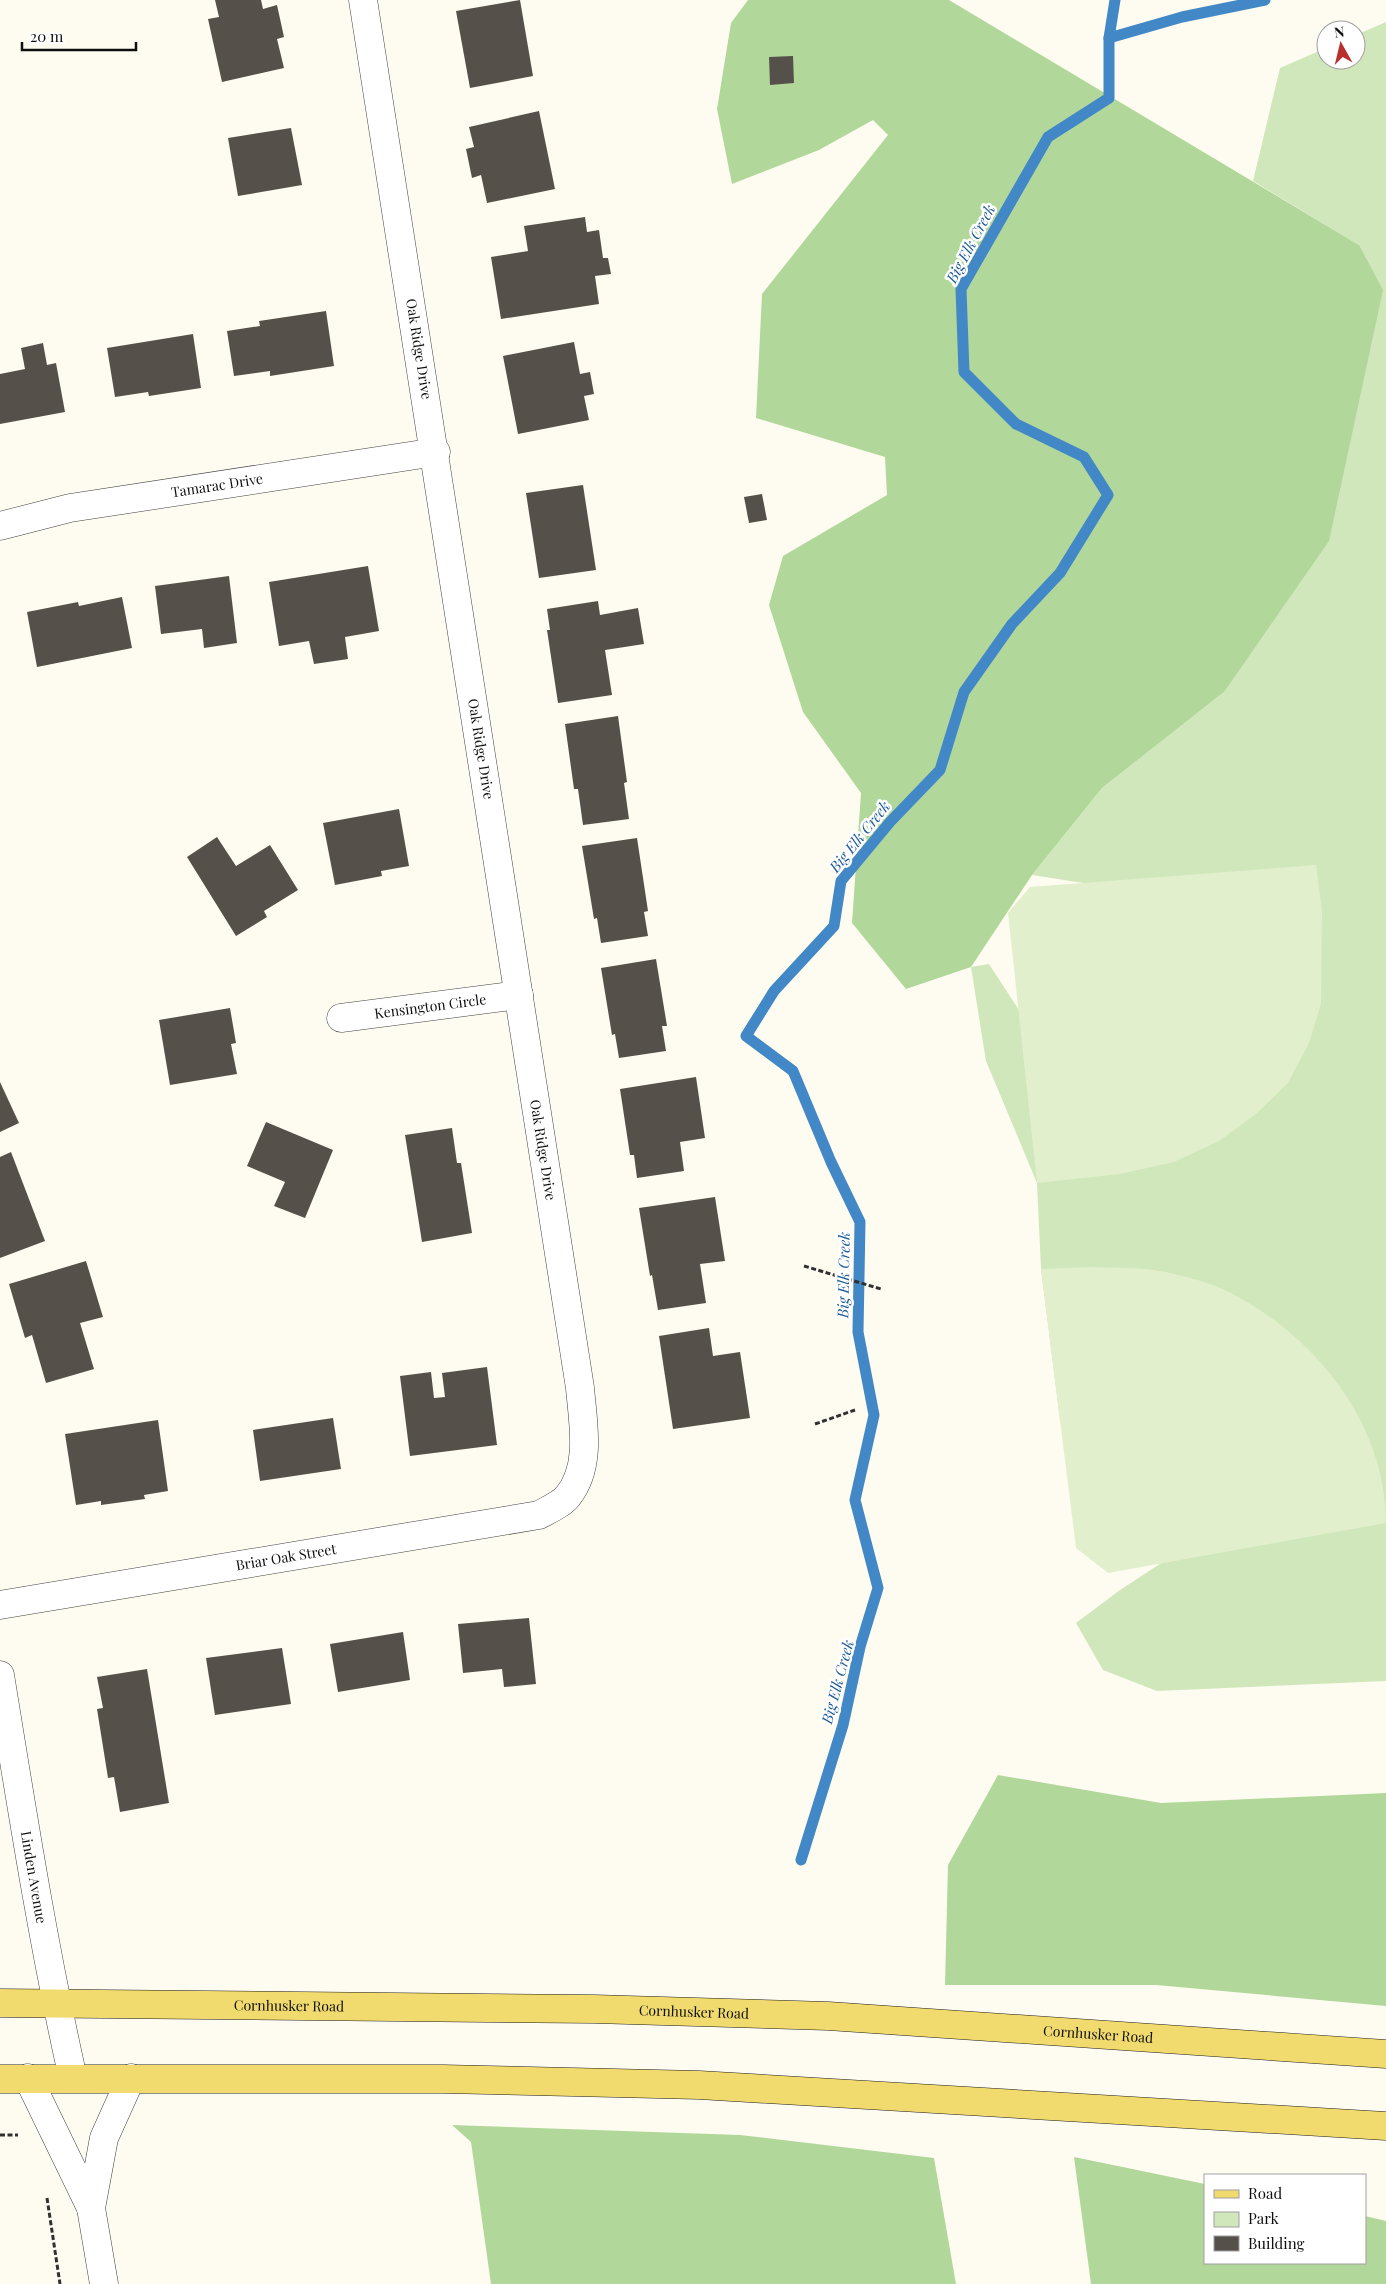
<svg xmlns="http://www.w3.org/2000/svg" width="1386" height="2284" viewBox="0 0 1386 2284" font-family="'Playfair Display',serif">
<style>
.green{fill:#cfe7bb}
.forest{fill:#b2d79b}
.pitch{fill:#e1efcd}
.lines{fill:none;stroke-linecap:round;stroke-linejoin:round}
.stream{stroke:#4388c6;stroke-width:11}
.building{fill:#56504b}
.minor-casing{stroke:#414141;stroke-width:29}
.major-casing{stroke:#1f1f1f;stroke-width:29}
.path{stroke:#303030;stroke-width:3;stroke-dasharray:5 2.5;stroke-linecap:butt}
.minor{stroke:#fff;stroke-width:28}
.major{stroke:#f1da6e;stroke-width:28}
.labels{text-anchor:middle;stroke-width:5;stroke-linejoin:round;paint-order:stroke}
.street-label{font-size:14px;fill:#0e0e0e;stroke:#fff}
.water-label{font-size:15px;font-style:italic;fill:#1e5b99;stroke:#fff}
</style>
<rect width="100%" height="100%" fill="#fefcf0"/>
<!-- green -->
<polygon class="green" points="1386,22 1386,1681 1157,1691 1103,1670 1076,1623 1120,1590 1215,1528 1060,1420 1041,1269 1037,1183 986,1061 971,967 989,964 1034,1033 1154,894 1032,875 1102,788 1224,692 1359,245 1253,181 1280,68 1326,48 1326,60 1356,60 1356,35"/>
<!-- forest -->
<g class="forest">
<polygon points="748,0 949,0 1359,245 1383,290 1329,541 1224,692 1102,788 1032,875 971,967 906,989 852,923 861,793 803,712 769,605 783,556 887,495 885,457 756,418 762,294 888,135 873,120 819,150 732,184 717,109 731,23"/>
<polygon points="998,1775 1161,1803 1386,1793 1386,2006 1156,1985 945,1985 948,1865"/>
<polygon points="452,2125 740,2135 934,2158 956,2284 491,2284 471,2142"/>
<polygon points="1074,2157 1205,2184 1205,2263 1365,2263 1365,2216 1386,2221 1386,2284 1091,2284"/>
</g>
<!-- pitch -->
<g class="pitch">
<polygon points="1316,865 1322,911 1321,1004 1309,1043 1288,1083 1256,1114 1219,1141 1174,1162 1120,1174 1037,1183 1008,913 1030,887"/>
<path d="M1091 1267C1120 1268 1151 1267 1178 1275 1195 1279 1214 1284 1229 1292 1315 1336 1386 1423 1386 1523L1108 1573 1076 1548 1041 1269Z"/>
</g>
<g class="lines">
<!-- stream -->
<g class="stream">
<polyline points="1109,38 1182,17 1265,0"/>
<polyline points="801,1860 843,1725 860,1647 878,1588 855,1500 874,1415 858,1332 860,1222 831,1162 793,1071 746,1036 774,991 834,926 841,881 890,822 940,770 964,692 1012,624 1060,573 1108,495 1084,457 1016,424 964,372 961,289 1048,137 1109,98 1109,38 1115,0"/>
</g>
</g>
<!-- building -->
<g class="building">
<polygon points="215,0 261,0 263,9 277,5 284,37 277,39 284,68 222,82 208,19 219,17"/>
<polygon points="520,0 533,76 470,88 456,11"/>
<polygon points="793,56 794,83 770,85 769,57"/>
<polygon points="539,111 555,189 487,203 481,175 472,178 466,149 474,147 469,127"/>
<polygon points="291,128 302,185 238,196 228,138"/>
<polygon points="585,217 587,232 599,230 603,258 608,258 611,274 595,276 599,304 501,319 491,257 528,251 524,226"/>
<polygon points="326,311 334,366 270,376 270,371 234,376 227,331 260,326 259,321"/>
<polygon points="193,334 201,388 149,396 148,392 115,397 107,348"/>
<polygon points="574,342 580,374 590,372 594,394 584,396 589,420 518,434 503,356"/>
<polygon points="43,343 47,365 56,363 65,412 0,424 0,374 25,369 21,348"/>
<polygon points="583,485 596,570 539,578 526,493"/>
<polygon points="762,494 767,520 749,523 744,497"/>
<polygon points="368,566 379,631 345,637 348,659 314,664 309,641 279,646 269,582"/>
<polygon points="229,576 237,643 204,648 202,629 161,634 155,586"/>
<polygon points="122,597 132,648 37,667 27,612 78,602 79,606"/>
<polygon points="598,601 600,615 638,608 644,644 605,650 612,695 558,703 547,630 550,630 547,609"/>
<polygon points="618,716 627,782 624,783 629,819 583,825 578,789 574,789 565,724"/>
<polygon points="399,809 409,866 381,871 382,876 335,885 323,823"/>
<polygon points="217,837 236,866 270,845 298,890 264,911 267,917 236,936 187,857"/>
<polygon points="637,838 648,911 644,912 648,936 601,943 597,918 594,919 582,846"/>
<polygon points="656,959 667,1026 662,1026 666,1051 619,1058 615,1034 612,1035 601,968"/>
<polygon points="230,1008 236,1043 231,1044 237,1074 170,1085 159,1020"/>
<polygon points="696,1077 705,1138 680,1142 684,1171 637,1178 634,1155 630,1155 620,1089"/>
<polygon points="0,1082 19,1123 0,1132"/>
<polygon points="266,1122 333,1150 305,1218 274,1206 285,1182 247,1166"/>
<polygon points="452,1128 457,1163 461,1163 472,1233 422,1242 405,1135"/>
<polygon points="11,1152 45,1241 0,1258 0,1157"/>
<polygon points="715,1197 725,1261 700,1264 706,1303 658,1310 652,1275 650,1276 639,1208"/>
<polygon points="86,1261 103,1317 80,1323 94,1369 46,1383 32,1335 25,1338 9,1284"/>
<polygon points="709,1328 713,1356 740,1352 750,1418 673,1429 659,1336"/>
<polygon points="487,1367 497,1445 410,1456 400,1376 431,1372 434,1398 445,1397 442,1373"/>
<polygon points="333,1418 341,1469 260,1481 253,1430"/>
<polygon points="158,1420 168,1491 144,1495 145,1499 101,1505 101,1501 76,1505 65,1434"/>
<polygon points="529,1618 536,1684 504,1687 502,1669 463,1673 458,1624"/>
<polygon points="403,1632 410,1680 338,1692 330,1644"/>
<polygon points="282,1648 291,1704 215,1715 206,1658"/>
<polygon points="147,1669 169,1803 120,1812 114,1777 108,1778 97,1709 103,1708 97,1677"/>
</g>
<g class="lines">
<!-- minor casing -->
<g class="minor-casing">
<g id="minor">
<path id="s1" d="M0 526 70 508 436 452"/>
<path id="s2" d="M341 1018 519 995"/>
<path id="s3" d="M0 1605 539 1515C548 1510 562 1504 568 1496 592 1466 583 1423 580 1388L363 0"/>
<path id="s4" d="M0 1675C22 1810 43 1945 73 2078"/>
<polyline points="28,2078 91,2208 104,2284"/>
<polyline points="91,2208 104,2138 131,2078"/>
</g>
</g>
<!-- major casing -->
<g class="major-casing">
<g id="major">
<path id="s5" d="M0 2003 594 2009 828 2016 1386 2054"/>
<polyline points="0,2079 443,2079 699,2085 1386,2126"/>
</g>
</g>
<!-- path -->
<g class="path">
<polyline points="804,1266 881,1289"/>
<polyline points="815,1424 855,1410"/>
<polyline points="0,2135 18,2135"/>
<polyline points="47,2198 60,2284"/>
</g>
<!-- minor -->
<use href="#minor" class="minor"/>
<!-- major -->
<use href="#major" class="major"/>
</g>
<g class="labels">
<!-- street labels -->
<g class="street-label">
<text transform="translate(419 349) rotate(81)" y="5">Oak Ridge Drive</text>
<text dy="5" stroke="none"><textPath href="#s1" startOffset="221">Tamarac Drive</textPath></text>
<text transform="translate(481 749) rotate(81)" y="5">Oak Ridge Drive</text>
<text dy="5" stroke="none"><textPath href="#s2" startOffset="90">Kensington Circle</textPath></text>
<text transform="translate(543 1150) rotate(81)" y="5">Oak Ridge Drive</text>
<text dy="5" stroke="none"><textPath href="#s3" startOffset="290">Briar Oak Street</textPath></text>
<text dy="5" stroke="none"><textPath href="#s4" startOffset="205">Linden Avenue</textPath></text>
<text dy="5" stroke="none"><textPath href="#s5" startOffset="289">Cornhusker Road</textPath></text>
<text dy="5" stroke="none"><textPath href="#s5" startOffset="694">Cornhusker Road</textPath></text>
<text dy="5" stroke="none"><textPath href="#s5" startOffset="1099">Cornhusker Road</textPath></text>
</g>
<!-- water labels -->
<g class="water-label">
<text transform="translate(971 244) rotate(-62)" y="5">Big Elk Creek</text>
<text transform="translate(860 837) rotate(-51)" y="5">Big Elk Creek</text>
<text transform="translate(844 1275) rotate(-89)" y="5">Big Elk Creek</text>
<text transform="translate(838 1682) rotate(-75)" y="5">Big Elk Creek</text>
</g>
</g>
<!-- legend -->
<rect x="1204" y="2174" width="162" height="90" fill="#ffffff" stroke="#9f9f9f"/>
<rect x="1214" y="2190" width="25" height="8" fill="#f1da6e" stroke="#9f9f9f"/>
<text x="1248" y="2199" font-size="15" fill="#0e0e0e">Road</text>
<rect x="1214" y="2212" width="25" height="15" fill="#cfe7bb" stroke="#9f9f9f"/>
<text x="1248" y="2224" font-size="15" fill="#0e0e0e">Park</text>
<rect x="1214" y="2236" width="25" height="15" fill="#56504b" stroke="#9f9f9f"/>
<text x="1248" y="2249" font-size="15" fill="#0e0e0e">Building</text>
<!-- north arrow -->
<g transform="translate(1341 45) rotate(352)"><circle r="24" fill="#ffffff" stroke="#9f9f9f"/>
<path d="M0-4L9 19L0 12L-9 19Z" fill="#b7302e"/>
<text y="-8" font-size="14" font-weight="bold" text-anchor="middle" fill="#0e0e0e">N</text>
</g>
<!-- scale -->
<path d="M22 42v8h114v-8" fill="none" stroke="#0e0e0e" stroke-width="2.5"/>
<text x="30" y="42" font-size="15" fill="#0e0e0e" stroke="#ffffff" stroke-width="4" paint-order="stroke">20 m</text>
</svg>
